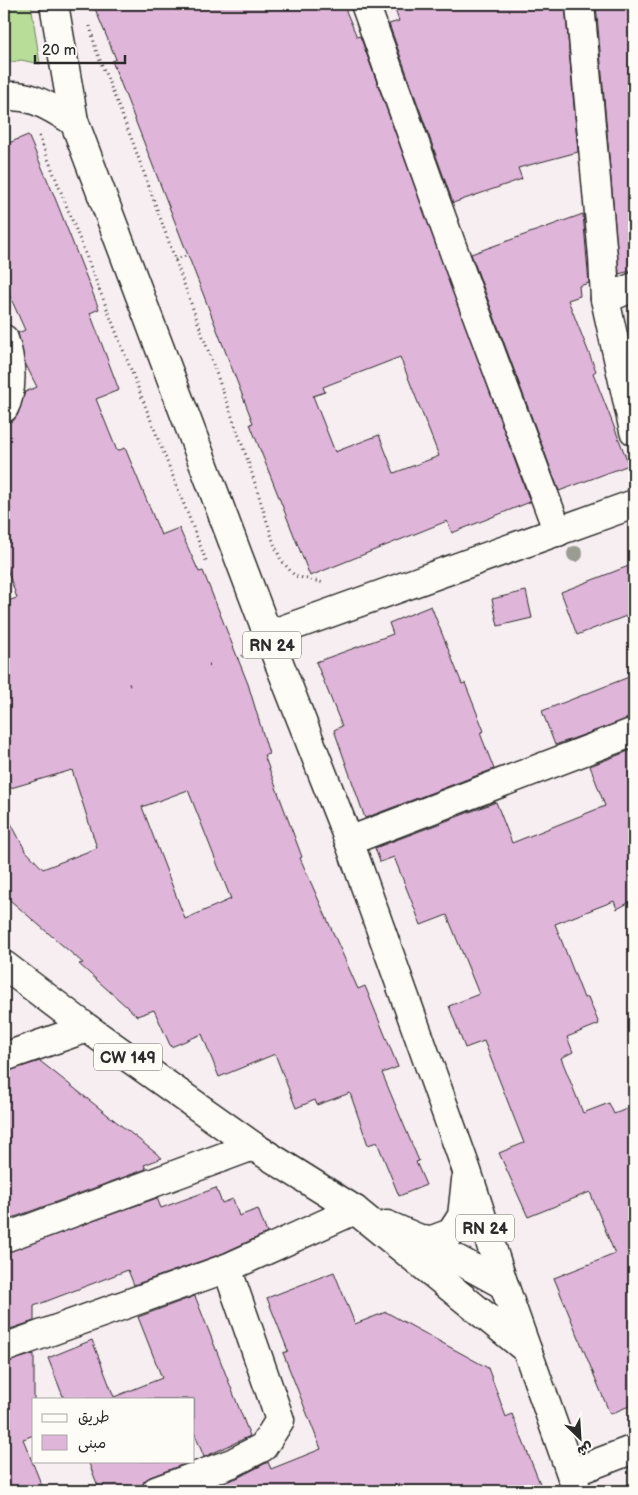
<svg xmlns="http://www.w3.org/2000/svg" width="638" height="1495" viewBox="0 0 638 1495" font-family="'Balsamiq Sans','Playpen Sans Arabic',sans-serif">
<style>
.green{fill:#b7dd99;stroke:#718462}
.building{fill:#e0b5da;stroke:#2b2b2b;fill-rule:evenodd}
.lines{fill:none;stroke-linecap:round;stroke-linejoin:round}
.minor-casing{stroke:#2b2b2b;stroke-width:31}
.major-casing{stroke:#2b2b2b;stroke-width:31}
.path{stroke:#2b2b2b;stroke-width:3;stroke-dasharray:1 4;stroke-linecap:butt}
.minor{stroke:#fdfcf7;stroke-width:28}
.major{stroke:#fdfcf7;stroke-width:28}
.tree{fill:#9a9c93}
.labels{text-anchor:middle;stroke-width:5;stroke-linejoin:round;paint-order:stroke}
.shield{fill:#fdfcf7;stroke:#6a6a68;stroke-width:1}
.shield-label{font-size:16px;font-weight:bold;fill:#2b2b2b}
</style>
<rect width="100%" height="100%" fill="#f7eef1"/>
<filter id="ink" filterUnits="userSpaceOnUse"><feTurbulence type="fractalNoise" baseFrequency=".02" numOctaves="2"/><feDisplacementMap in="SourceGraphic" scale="10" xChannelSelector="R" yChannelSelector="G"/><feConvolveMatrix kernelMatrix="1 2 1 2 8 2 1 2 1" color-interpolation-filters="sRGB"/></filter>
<g filter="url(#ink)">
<!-- green -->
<polygon class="green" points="4,4 31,4 40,64 21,60 4,64"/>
<!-- building -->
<g class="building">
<path d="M93 4H343L357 37 360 36 530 502 452 533 447 521 310 576 250 424 253 423 202 291 112 61 116 59ZM400 357 439 456 394 473 379 435 335 452 313 396 325 392 323 387Z"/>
<polygon points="393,4 565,4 578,152 518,168 522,179 453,203 389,24 399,21"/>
<polygon points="596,4 634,4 634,270 619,274"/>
<path d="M28 135 53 193 99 309 90 313 119 390 96 399 117 451 125 448 161 535 179 528 199 572 203 571 248 684 269 754 264 755 302 857 300 858 358 989 365 986 398 1067 382 1073 419 1161 416 1162 426 1185 399 1196 377 1142 368 1145 350 1093 317 1105 315 1100 296 1108 275 1054 219 1077 202 1034 171 1047 154 1010 137 1016 79 964 83 963 4 895V810L25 850 43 869 97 848 72 770 4 790V602L17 598 4 560V423L13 421 18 414 25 392 37 387 25 363 18 333 25 330 4 283V145ZM188 790 231 899 185 919 142 807Z"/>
<polygon points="583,214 589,283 579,286 580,296 568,300 596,371 593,373 629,465 559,491 471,254"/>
<polygon points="634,564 634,613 577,635 561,592"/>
<polygon points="526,591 532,618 498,626 492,599"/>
<polygon points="431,606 462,684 465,683 484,731 480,733 494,769 365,818 334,730 342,726 316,662 393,634 389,623"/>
<polygon points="634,675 634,717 555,745 542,711"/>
<polygon points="634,749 634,900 617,909 614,901 555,924 584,998 588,997 599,1024 567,1037 573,1052 561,1058 583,1113 609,1103 614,1114 634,1106 634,1404 610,1414 554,1278 615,1254 590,1192 528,1217 499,1153 524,1143 484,1041 465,1048 449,1006 479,994 447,915 421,925 394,857 380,862 375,848 496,802 512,843 605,806 590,766"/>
<polygon points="40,1061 162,1158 144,1165 146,1169 4,1221 4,1072"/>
<polygon points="216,1188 222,1203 233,1199 239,1216 258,1209 267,1233 221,1254 134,1285 128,1270 34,1306 34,1321 4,1331 4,1253 157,1198 161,1208"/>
<polygon points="334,1272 355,1324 386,1312 488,1368 506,1417 512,1414 543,1491 201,1491 237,1478 268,1462 271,1469 321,1449 283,1353 288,1351 267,1298"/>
<polygon points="195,1296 250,1436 204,1457 194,1432 194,1399 64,1399 48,1358 92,1340 114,1397 162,1378 138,1317"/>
<polygon points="34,1354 34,1435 23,1439 44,1491 4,1491 4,1363"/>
<polygon points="88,1461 192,1461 150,1477 144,1481 141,1491 100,1491"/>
</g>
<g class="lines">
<!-- minor casing -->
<g class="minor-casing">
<g id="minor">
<polyline points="365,4 468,291 558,532"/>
<polyline points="580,4 603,257 605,299 634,431"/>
<polyline points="605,299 634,287"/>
<path d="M4 339C11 358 14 389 4 408"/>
<polyline points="349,841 634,732"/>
<polyline points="4,1057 87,1028"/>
<polyline points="4,1238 253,1146"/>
<polyline points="4,1348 227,1268 355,1210"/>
<polyline points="571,1473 634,1449"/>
<polyline points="156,1491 232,1463 263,1447 280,1420 227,1268"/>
</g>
</g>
<!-- major casing -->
<g class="major-casing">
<g id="major">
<polyline points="54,4 74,121 268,635 349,841 467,1171 504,1285 577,1491"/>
<path d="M4 97C30 92 52 109 74 121"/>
<polyline points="268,635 634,504"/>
<polyline points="4,965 87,1028 253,1146 355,1210 527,1350"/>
<polyline points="387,1225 420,1239 432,1240 451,1233 462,1216 466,1180"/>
<polyline points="420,1239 504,1285"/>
</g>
</g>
<!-- path -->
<g class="path">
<polyline points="90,26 96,50 132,140 248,461 274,544 281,560 295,576 324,583"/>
<polyline points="39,136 207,563"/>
<polyline points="175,260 188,255"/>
<polyline points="237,658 246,655"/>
<polyline points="209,665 210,665"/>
<polyline points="129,685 132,684"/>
</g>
<!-- minor -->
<use href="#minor" class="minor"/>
<!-- major -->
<use href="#major" class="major"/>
</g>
<!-- trees -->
<circle class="tree" cx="575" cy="554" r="8"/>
</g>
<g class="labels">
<!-- shield labels -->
<g class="shield">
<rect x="243" y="631.5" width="58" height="27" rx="4"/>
<rect x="94" y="1043.5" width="68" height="27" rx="4"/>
<rect x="456" y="1214.5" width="58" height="27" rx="4"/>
</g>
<g class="shield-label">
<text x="272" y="651">RN 24</text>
<text x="128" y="1063">CW 149</text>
<text x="485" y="1234">RN 24</text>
</g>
</g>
<!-- margin -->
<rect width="638" height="1495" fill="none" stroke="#fdfcf7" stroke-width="20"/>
<rect x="10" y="10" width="618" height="1475" fill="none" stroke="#2b2b2b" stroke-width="2" filter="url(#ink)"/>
<!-- legend -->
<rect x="32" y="1398" width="162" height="65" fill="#fdfcf7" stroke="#a9a8a5"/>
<rect x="42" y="1414" width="25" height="8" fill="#fdfcf7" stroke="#a9a8a5"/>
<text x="78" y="1422" font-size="15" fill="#2b2b2b">طريق</text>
<rect x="42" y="1435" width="25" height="15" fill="#e0b5da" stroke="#a9a8a5"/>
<text x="78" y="1448" font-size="15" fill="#2b2b2b">مبنى</text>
<!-- north arrow -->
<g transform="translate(580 1438) rotate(155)" stroke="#fdfcf7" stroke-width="4" paint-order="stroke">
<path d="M0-4L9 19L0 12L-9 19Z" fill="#2b2b2b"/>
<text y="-8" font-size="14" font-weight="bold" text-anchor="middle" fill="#2b2b2b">ش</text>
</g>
<!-- scale -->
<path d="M35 55v8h90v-8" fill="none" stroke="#2b2b2b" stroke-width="2.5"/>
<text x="42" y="55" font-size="15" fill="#2b2b2b" stroke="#fdfcf7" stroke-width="4" paint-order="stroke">20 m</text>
</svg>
